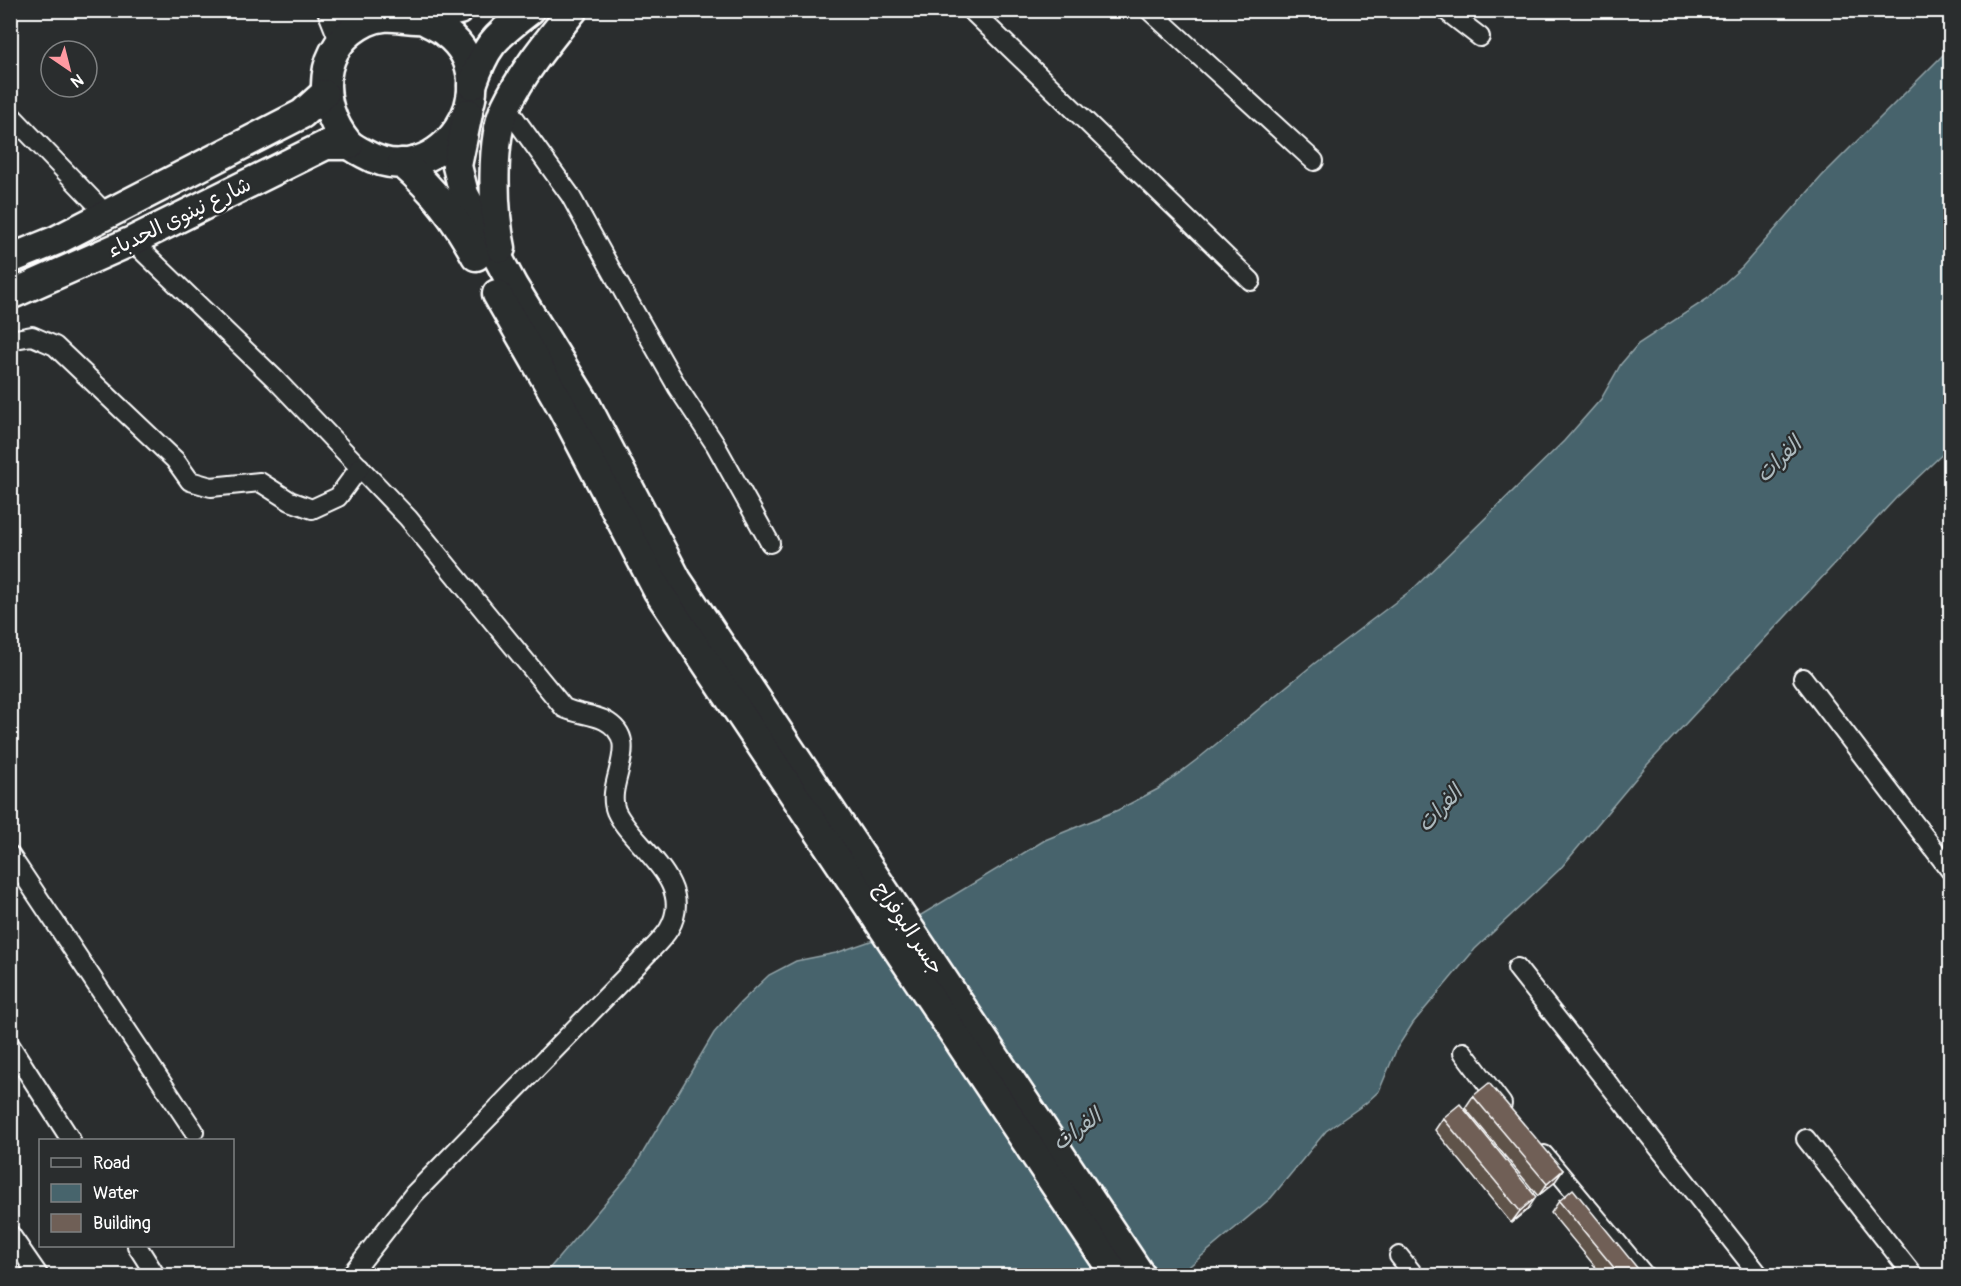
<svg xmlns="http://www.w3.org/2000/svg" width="1961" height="1286" viewBox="0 0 1961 1286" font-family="Pangolin,'Playpen Sans Arabic',sans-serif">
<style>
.water{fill:#47646c;stroke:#91a2a7;stroke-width:1.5}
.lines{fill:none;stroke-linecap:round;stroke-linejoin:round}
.minor-casing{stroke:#fff;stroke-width:22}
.secondary-casing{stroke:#fff;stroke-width:30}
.primary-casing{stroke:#fff;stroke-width:33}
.minor{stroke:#2a2d2e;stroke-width:18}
.secondary{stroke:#2a2d2e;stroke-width:26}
.primary{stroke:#2a2d2e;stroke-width:28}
.wall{fill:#5f524a;stroke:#fff;stroke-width:1.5}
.shaded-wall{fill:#4e423c;stroke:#fff;stroke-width:1.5}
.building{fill:#6f5f56;stroke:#fff;stroke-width:1.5}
.labels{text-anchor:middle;stroke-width:4.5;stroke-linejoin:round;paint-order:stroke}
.street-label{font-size:21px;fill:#fff;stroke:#2a2d2e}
.water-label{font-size:22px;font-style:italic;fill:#acb9bd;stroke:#2a2d2e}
</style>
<rect width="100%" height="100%" fill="#2a2d2e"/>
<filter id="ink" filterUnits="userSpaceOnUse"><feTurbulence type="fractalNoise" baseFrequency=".0167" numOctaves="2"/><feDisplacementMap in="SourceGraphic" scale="12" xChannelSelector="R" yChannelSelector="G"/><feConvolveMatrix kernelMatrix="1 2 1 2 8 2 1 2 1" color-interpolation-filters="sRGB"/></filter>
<g filter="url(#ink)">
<!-- water -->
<polygon class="water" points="1950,48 1950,447 1896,498 1647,765 1560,869 1475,949 1413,1023 1397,1048 1379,1091 1366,1103 1326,1131 1271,1198 1179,1275 543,1276 632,1171 714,1033 740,1003 769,975 796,961 836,953 888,935 1045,840 1118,810 1158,789 1199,758 1315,663 1414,588 1564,441 1601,399 1621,364 1638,344 1707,299 1742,267 1822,176"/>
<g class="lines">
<!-- minor casing -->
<g class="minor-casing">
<g id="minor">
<polyline points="971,10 1251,281"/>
<polyline points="1149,10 1314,161"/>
<polyline points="1445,10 1480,37"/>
<polyline points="506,106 570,195 629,302 678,388 715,444 770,543"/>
<polyline points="10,114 106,214"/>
<path d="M132 241 275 379 408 518 564 708C577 714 591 714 604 720 645 741 604 782 616 811 632 847 697 881 669 929 662 941 648 952 639 963L414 1194 350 1276"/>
<polyline points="10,340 32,336 55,346 175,460 190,481 211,487 260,482 290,501 312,509 338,497 360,467"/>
<polyline points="1803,678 1950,870"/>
<polyline points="10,855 194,1131"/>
<polyline points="1517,968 1760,1276"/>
<polyline points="10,1045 71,1140"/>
<polyline points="1463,1052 1502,1104"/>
<polyline points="1806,1139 1914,1276"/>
<polyline points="1544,1155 1645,1276"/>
<polyline points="10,1234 39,1276"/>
<polyline points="137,1246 156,1276"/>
<polyline points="1399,1256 1415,1276"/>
</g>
</g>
<!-- secondary casing -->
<g class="secondary-casing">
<polyline id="secondary" points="331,10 343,40"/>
</g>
<!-- primary casing -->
<g class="primary-casing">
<g id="primary">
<path d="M423 19C430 24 439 27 446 33 513 84 439 197 365 154 359 151 351 147 347 142 316 104 317 46 366 22 389 11 403 21 424 19 436 17 447 13 459 10"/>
<path d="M472 85C487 42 495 38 530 10"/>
<polyline points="468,113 457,166 464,194 513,286 584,401 677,580 1141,1276"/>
<path d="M402 163C434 190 456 219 476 256"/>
<path d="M501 248C493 212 490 139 506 106 523 71 549 40 573 10"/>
<polyline points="10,259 57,240 302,114 324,94"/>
<polyline points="497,294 563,409 658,591 1116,1276"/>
<polyline points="10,295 132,241 326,145 349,145"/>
</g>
</g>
<!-- minor -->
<use href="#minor" class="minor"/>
<!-- secondary -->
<use href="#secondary" class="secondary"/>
<!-- primary -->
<use href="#primary" class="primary"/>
</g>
<!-- wall -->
<g class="wall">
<polygon points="1473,1096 1563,1170 1554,1183 1538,1196 1465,1108"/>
<polygon points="1443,1118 1528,1209 1511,1223 1435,1130"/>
<polygon points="1559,1201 1643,1275 1602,1275 1551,1213"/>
</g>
<!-- shaded-wall -->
<g class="shaded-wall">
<polygon points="1563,1170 1554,1183 1538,1196 1547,1184"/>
<polygon points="1536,1197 1528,1209 1511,1223 1520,1211"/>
</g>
<!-- building -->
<g class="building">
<polygon points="1489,1083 1563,1170 1547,1184 1473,1096"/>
<polygon points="1460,1104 1536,1197 1520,1211 1443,1118"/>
<polygon points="1573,1189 1643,1275 1620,1275 1559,1201"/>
</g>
</g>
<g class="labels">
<!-- street labels -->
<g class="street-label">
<text transform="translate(179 217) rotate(-26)" y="7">شارع نينوى الحدباء</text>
<text transform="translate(909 928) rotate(56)" y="7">جسر البوفراج</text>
</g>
<!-- water labels -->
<g class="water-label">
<text transform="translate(1778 459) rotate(-44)" y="8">الفرات</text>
<text transform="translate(1439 808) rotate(-46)" y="8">الفرات</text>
<text transform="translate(1076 1129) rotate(-36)" y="8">الفرات</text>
</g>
</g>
<!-- margin -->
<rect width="1961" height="1286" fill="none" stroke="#2a2d2e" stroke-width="36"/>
<rect x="18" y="18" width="1925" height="1250" fill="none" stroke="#fff" stroke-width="2" filter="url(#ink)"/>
<!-- legend -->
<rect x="39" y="1139" width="195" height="108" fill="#2a2d2e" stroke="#7f8182" stroke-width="1.5"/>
<rect x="51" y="1158" width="30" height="9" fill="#2a2d2e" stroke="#7f8182" stroke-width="1.5"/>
<text x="93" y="1169" font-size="18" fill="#ffffff">Road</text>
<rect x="51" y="1184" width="30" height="18" fill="#47646c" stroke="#7f8182" stroke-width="1.5"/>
<text x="93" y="1199" font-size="18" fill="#ffffff">Water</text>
<rect x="51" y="1214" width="30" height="18" fill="#6f5f56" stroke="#7f8182" stroke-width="1.5"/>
<text x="93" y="1229" font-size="18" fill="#ffffff">Building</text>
<!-- north arrow -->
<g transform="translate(69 69) rotate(145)"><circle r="28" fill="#2a2d2e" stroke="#7f8182" stroke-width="1.5"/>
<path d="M0-4.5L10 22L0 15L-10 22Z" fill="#ff9aa2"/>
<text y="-9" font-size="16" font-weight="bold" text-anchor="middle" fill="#ffffff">N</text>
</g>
</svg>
